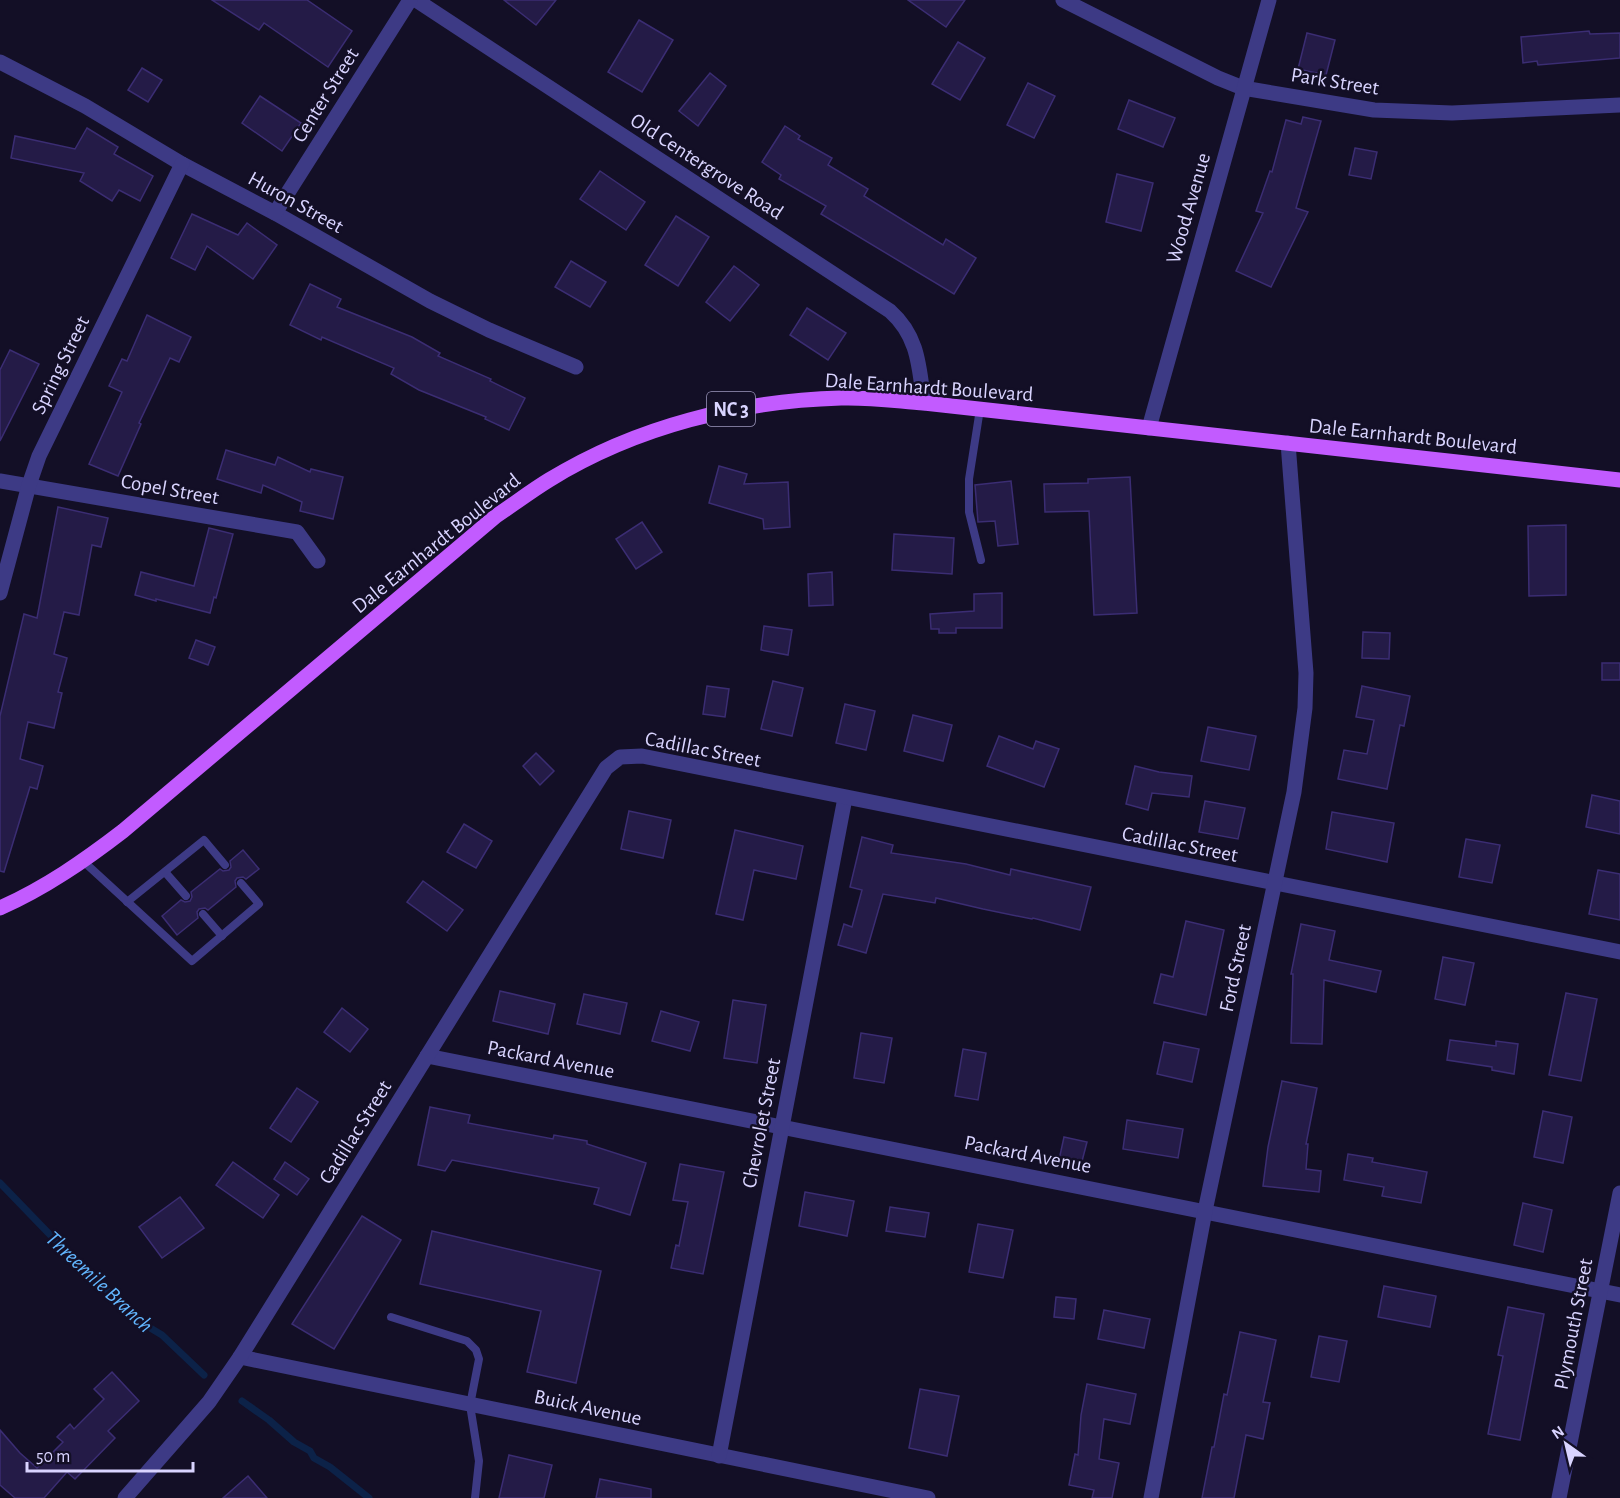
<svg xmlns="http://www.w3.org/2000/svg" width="1620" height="1498" viewBox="0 0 1620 1498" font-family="'Alegreya Sans',sans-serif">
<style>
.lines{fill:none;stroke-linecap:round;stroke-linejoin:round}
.stream{stroke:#0c2248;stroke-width:7}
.building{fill:#241b47;stroke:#3b2d73;stroke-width:1.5}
.service{stroke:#3d3a85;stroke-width:8}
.minor{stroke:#3d3a85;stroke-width:15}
.tertiary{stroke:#3d3a85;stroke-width:15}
.primary{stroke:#c25bff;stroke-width:15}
.labels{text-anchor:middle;stroke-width:5;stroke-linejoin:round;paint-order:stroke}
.shield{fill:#130f26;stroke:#9e99be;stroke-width:1.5}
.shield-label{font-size:20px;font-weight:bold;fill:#d9d4ff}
.street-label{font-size:21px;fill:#d9d4ff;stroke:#130f26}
.water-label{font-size:22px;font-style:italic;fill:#62b6ff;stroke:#130f26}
</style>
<rect width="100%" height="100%" fill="#130f26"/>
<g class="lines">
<!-- stream -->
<g class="stream">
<polyline points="0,1183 84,1270 147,1326 162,1335 204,1375"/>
<polyline points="242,1401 269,1420 294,1442 310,1451 314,1458 330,1467 369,1498"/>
</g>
</g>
<!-- building -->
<g class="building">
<polygon points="212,0 307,0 352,31 328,67 264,23 259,30"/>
<polygon points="504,0 556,0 536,25"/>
<polygon points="908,0 965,0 946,27"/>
<polygon points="639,20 673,40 642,92 608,72"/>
<polygon points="1589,31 1590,34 1620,33 1620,58 1538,65 1537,61 1523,63 1521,37"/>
<polygon points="1307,33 1335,40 1326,75 1298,69"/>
<polygon points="958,42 985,58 960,100 932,84"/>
<polygon points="142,68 162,80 148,102 128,90"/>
<polygon points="710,73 726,86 698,126 679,111"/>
<polygon points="1028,83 1055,96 1034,138 1007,125"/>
<polygon points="260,96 301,123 282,151 242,123"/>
<polygon points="1129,100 1175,118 1163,147 1118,129"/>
<polygon points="1303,117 1321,121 1296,208 1308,212 1271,287 1236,271 1263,213 1256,211 1270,171 1272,172 1286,120 1301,124"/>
<polygon points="785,126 800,136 798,139 832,158 828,165 868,189 864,196 943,245 946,239 976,258 954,294 821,214 826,206 779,179 781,175 762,162"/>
<polygon points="87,128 118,147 114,154 153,176 140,201 119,190 112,201 80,181 84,173 11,158 15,136 75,149"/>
<polygon points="1355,148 1377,152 1371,179 1349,175"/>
<polygon points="600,171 645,202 626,230 580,199"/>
<polygon points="1117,174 1153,183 1141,231 1106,222"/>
<polygon points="192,214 238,235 247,223 277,245 253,279 207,246 195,270 171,258"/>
<polygon points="676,216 709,237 678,286 645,265"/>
<polygon points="571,261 606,282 590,307 555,287"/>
<polygon points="734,266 759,285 730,321 706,302"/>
<polygon points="310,284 341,299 337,307 412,337 440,353 438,356 491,379 490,381 525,398 509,430 485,419 486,417 419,390 391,374 394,368 322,337 321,340 290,325"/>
<polygon points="807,308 846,333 828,360 790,335"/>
<polygon points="147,315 191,337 179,362 170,358 139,423 141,424 118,476 89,464 122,392 109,386 122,359 127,361"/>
<polygon points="10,350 39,364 0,441 0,370"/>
<polygon points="226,450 275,465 278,457 310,472 311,469 343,477 333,519 300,511 302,502 263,485 261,493 217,479"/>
<polygon points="719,466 747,474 744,484 788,482 790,527 764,529 763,519 709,503"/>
<polygon points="1130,477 1137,613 1094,615 1089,511 1045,512 1044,484 1088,483 1088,479"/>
<polygon points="1011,481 1018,544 998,546 995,521 978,522 975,485"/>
<polygon points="58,507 108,518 101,547 92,545 79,615 64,612 54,654 67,658 58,692 62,693 54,728 28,722 20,759 43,766 37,789 30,787 4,872 0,871 0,716 24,614 37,618"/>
<polygon points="642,522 662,552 636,569 616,539"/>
<polygon points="1566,525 1566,595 1529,596 1528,526"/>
<polygon points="209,528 233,534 216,598 214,597 210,613 156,599 156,601 135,595 141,572 194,586"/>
<polygon points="894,534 954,538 952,574 892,570"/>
<polygon points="832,572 833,605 809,606 808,574"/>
<polygon points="1002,593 1002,628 956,628 956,633 939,633 939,629 931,629 930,614 974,611 974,594"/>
<polygon points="764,626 792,630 788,655 761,650"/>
<polygon points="1363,632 1390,633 1389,659 1362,658"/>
<polygon points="196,640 215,647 208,665 189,658"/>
<rect x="1602" y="663" width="18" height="17"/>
<polygon points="773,681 803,688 792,736 761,729"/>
<polygon points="707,686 729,689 725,717 703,714"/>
<polygon points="1362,686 1410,696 1404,726 1400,725 1387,789 1338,779 1344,750 1367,754 1374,720 1356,717"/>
<polygon points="845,704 875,711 866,750 836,743"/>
<polygon points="913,715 952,725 943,761 904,751"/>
<polygon points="1208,727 1256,736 1249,770 1201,761"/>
<polygon points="999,736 1033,749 1036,741 1059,749 1044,787 987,766"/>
<polygon points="536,753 554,771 540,785 523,766"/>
<polygon points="1135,766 1159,772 1192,776 1189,797 1152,793 1148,810 1126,804"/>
<polygon points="1592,795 1620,801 1620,834 1586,827"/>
<polygon points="1205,801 1245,808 1238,839 1199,832"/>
<polygon points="629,811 671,820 663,858 621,849"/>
<polygon points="1332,812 1394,823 1387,862 1326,849"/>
<polygon points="464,824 492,841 476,868 447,852"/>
<polygon points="735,830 803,846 796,879 754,870 743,920 716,914"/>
<polygon points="862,837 893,845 891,853 966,864 1010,875 1011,869 1091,887 1080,930 1033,918 1032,919 983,909 936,898 935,903 883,894 866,953 838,945 844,924 852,927 862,890 850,887"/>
<polygon points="1466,839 1500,845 1492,883 1459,877"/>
<polygon points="243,850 259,869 246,879 243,877 237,878 235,881 236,887 208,910 205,908 199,909 197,912 198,918 177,935 162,916 181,900 185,902 190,901 192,897 191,892 220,869 223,871 229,870 231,867 230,861"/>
<polygon points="1598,870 1620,874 1620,920 1589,914"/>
<polygon points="423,881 463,910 447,931 407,902"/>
<polygon points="1186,921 1224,930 1206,1015 1154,1003 1161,974 1173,977"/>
<polygon points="1301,924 1335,931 1329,960 1381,971 1376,992 1324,980 1322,1044 1291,1043 1293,974 1291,974"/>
<polygon points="1443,957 1474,963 1465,1005 1435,999"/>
<polygon points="500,991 555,1004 548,1034 493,1021"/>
<polygon points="1566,993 1597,999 1581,1081 1549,1075"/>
<polygon points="584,994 627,1003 620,1034 577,1024"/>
<polygon points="733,1000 766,1005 757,1063 724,1058"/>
<polygon points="342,1008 368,1029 350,1052 324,1032"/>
<polygon points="661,1011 699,1022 690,1051 652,1041"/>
<polygon points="861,1033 892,1038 884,1083 854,1078"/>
<polygon points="1450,1040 1496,1046 1496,1041 1518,1044 1514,1074 1492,1070 1492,1067 1447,1060"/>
<polygon points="1164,1042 1199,1049 1192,1082 1157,1074"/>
<polygon points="963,1049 986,1053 978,1100 955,1096"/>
<polygon points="1282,1081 1317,1088 1306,1144 1308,1144 1306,1169 1321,1171 1319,1192 1263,1186 1268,1147"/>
<polygon points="297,1088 318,1102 291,1142 270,1128"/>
<polygon points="430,1107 470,1115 468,1123 553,1139 554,1135 587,1141 587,1144 646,1163 630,1215 594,1204 599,1188 452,1160 445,1171 418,1165"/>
<polygon points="1543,1111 1572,1117 1563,1163 1534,1157"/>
<polygon points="1127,1120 1183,1129 1178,1158 1123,1149"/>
<polygon points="1064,1137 1087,1142 1081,1165 1059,1160"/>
<polygon points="1348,1154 1373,1158 1372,1162 1427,1172 1421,1203 1382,1196 1384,1187 1344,1180"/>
<polygon points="233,1162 279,1195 263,1218 216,1185"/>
<polygon points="285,1162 309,1179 297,1195 274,1179"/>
<polygon points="680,1164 724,1172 703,1274 671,1268 676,1245 679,1246 688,1202 673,1200"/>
<polygon points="805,1192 854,1201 847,1236 799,1226"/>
<polygon points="180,1197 204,1228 162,1258 139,1227"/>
<polygon points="1523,1203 1552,1210 1543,1252 1514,1245"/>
<polygon points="890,1207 929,1213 925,1237 886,1231"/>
<polygon points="362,1216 401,1240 334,1349 292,1324"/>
<polygon points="978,1224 1013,1230 1003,1278 969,1272"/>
<polygon points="432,1231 601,1271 576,1383 527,1372 541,1311 420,1284"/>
<polygon points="1384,1286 1436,1296 1430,1327 1378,1317"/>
<polygon points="1056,1297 1076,1299 1074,1319 1054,1317"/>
<polygon points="1508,1307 1544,1314 1520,1440 1488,1434 1503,1356 1498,1355"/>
<polygon points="1104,1310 1150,1319 1144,1348 1098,1339"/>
<polygon points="1240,1332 1276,1340 1263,1402 1270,1403 1263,1439 1246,1435 1234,1498 1202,1498 1212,1447 1214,1447 1224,1394 1227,1395"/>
<polygon points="1319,1336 1347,1341 1339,1382 1311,1377"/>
<polygon points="112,1372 139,1401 108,1431 115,1438 75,1479 67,1472 44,1498 15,1498 0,1485 0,1430 20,1453 37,1468 63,1442 57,1437 70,1424 74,1429 104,1399 94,1389"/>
<polygon points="1087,1384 1136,1394 1130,1424 1104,1419 1099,1459 1119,1463 1112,1498 1092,1498 1094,1490 1069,1485 1075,1454 1078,1455 1081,1415"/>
<polygon points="920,1389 959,1396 947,1456 909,1448"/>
<polygon points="509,1455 552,1465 544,1498 499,1498"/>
<polygon points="248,1476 267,1498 223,1498"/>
<polygon points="600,1479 651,1489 651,1498 596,1498"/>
</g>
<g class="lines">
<!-- service -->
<g class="service">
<polyline points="980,409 969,479 969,512 981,560"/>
<polyline points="83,861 192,961 259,904 241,883"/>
<polyline points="165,872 186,896"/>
<polyline points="127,902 204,840 225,865"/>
<polyline points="203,914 222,936"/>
<polyline points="391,1317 467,1341 476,1350 479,1359 470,1405 479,1461 475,1498"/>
</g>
<!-- minor -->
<g class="minor">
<path d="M416 0 890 311C919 337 919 367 924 403"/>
<polyline points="1063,0 1218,78 1243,88 1374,110 1452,113 1620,105"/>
<polyline points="0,62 85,106 182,164 275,213 430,301 489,330 576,367"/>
<polyline points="275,213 410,0"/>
<polyline points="1149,428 1269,0"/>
<polyline points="0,481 297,532 318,561"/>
<polyline points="0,593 29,485 39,456 182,164"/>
<polyline points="427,1056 1620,1295"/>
<polyline points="240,1357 928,1498"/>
<polyline points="719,1456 845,798"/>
<polyline points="125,1498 209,1402 240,1357 606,768 620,757 642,756 1620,952"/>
<polyline points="1151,1498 1205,1211 1294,792 1305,708 1306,673 1288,443"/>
</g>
<!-- tertiary -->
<polyline class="tertiary" points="1559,1498 1620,1193"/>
<!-- primary -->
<path class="primary" d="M0 908C45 888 84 861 123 831L496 516C514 504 531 491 549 480 637 426 739 401 841 398 869 397 897 401 924 403L1620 480"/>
</g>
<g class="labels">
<!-- shield labels -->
<rect class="shield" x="707" y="392" width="48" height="34" rx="4.5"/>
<g class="shield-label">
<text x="731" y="416">NC 3</text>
</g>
<!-- street labels -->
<g class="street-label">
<text transform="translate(1335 81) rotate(9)" y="7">Park Street</text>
<text transform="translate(325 95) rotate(-58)" y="7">Center Street</text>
<text transform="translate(707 166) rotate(33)" y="7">Old Centergrove Road</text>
<text transform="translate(296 202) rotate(29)" y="7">Huron Street</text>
<text transform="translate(1188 208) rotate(-74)" y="7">Wood Avenue</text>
<text transform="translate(60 365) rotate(-64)" y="7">Spring Street</text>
<text transform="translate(929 387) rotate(4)" y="7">Dale Earnhardt Boulevard</text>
<text transform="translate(1413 436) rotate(6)" y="7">Dale Earnhardt Boulevard</text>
<text transform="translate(170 489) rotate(10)" y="7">Copel Street</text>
<text transform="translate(436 543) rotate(-39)" y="7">Dale Earnhardt Boulevard</text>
<text transform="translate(703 749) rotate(11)" y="7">Cadillac Street</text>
<text transform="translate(1180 844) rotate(11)" y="7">Cadillac Street</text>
<text transform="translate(1235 968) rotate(-78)" y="7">Ford Street</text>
<text transform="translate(551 1059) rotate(11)" y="7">Packard Avenue</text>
<text transform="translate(761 1123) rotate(-79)" y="7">Chevrolet Street</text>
<text transform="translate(355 1132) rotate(-58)" y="7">Cadillac Street</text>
<text transform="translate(1028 1154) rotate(11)" y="7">Packard Avenue</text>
<text transform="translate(1573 1324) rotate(-79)" y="7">Plymouth Street</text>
<text transform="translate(588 1407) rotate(12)" y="7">Buick Avenue</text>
</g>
<!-- water labels -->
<g class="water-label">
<text transform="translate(100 1281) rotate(43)" y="8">Threemile Branch</text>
</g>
</g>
<!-- north arrow -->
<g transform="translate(1566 1444) rotate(326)" stroke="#130f26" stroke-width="4.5" paint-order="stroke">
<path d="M0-4.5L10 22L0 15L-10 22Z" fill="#d9d4ff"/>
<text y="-9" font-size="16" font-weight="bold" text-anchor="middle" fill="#d9d4ff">N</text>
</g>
<!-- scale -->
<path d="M27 1462v9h166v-9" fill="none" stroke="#d9d4ff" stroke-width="3"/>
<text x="36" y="1462" font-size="18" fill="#d9d4ff" stroke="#130f26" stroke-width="4.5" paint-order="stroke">50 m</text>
</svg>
